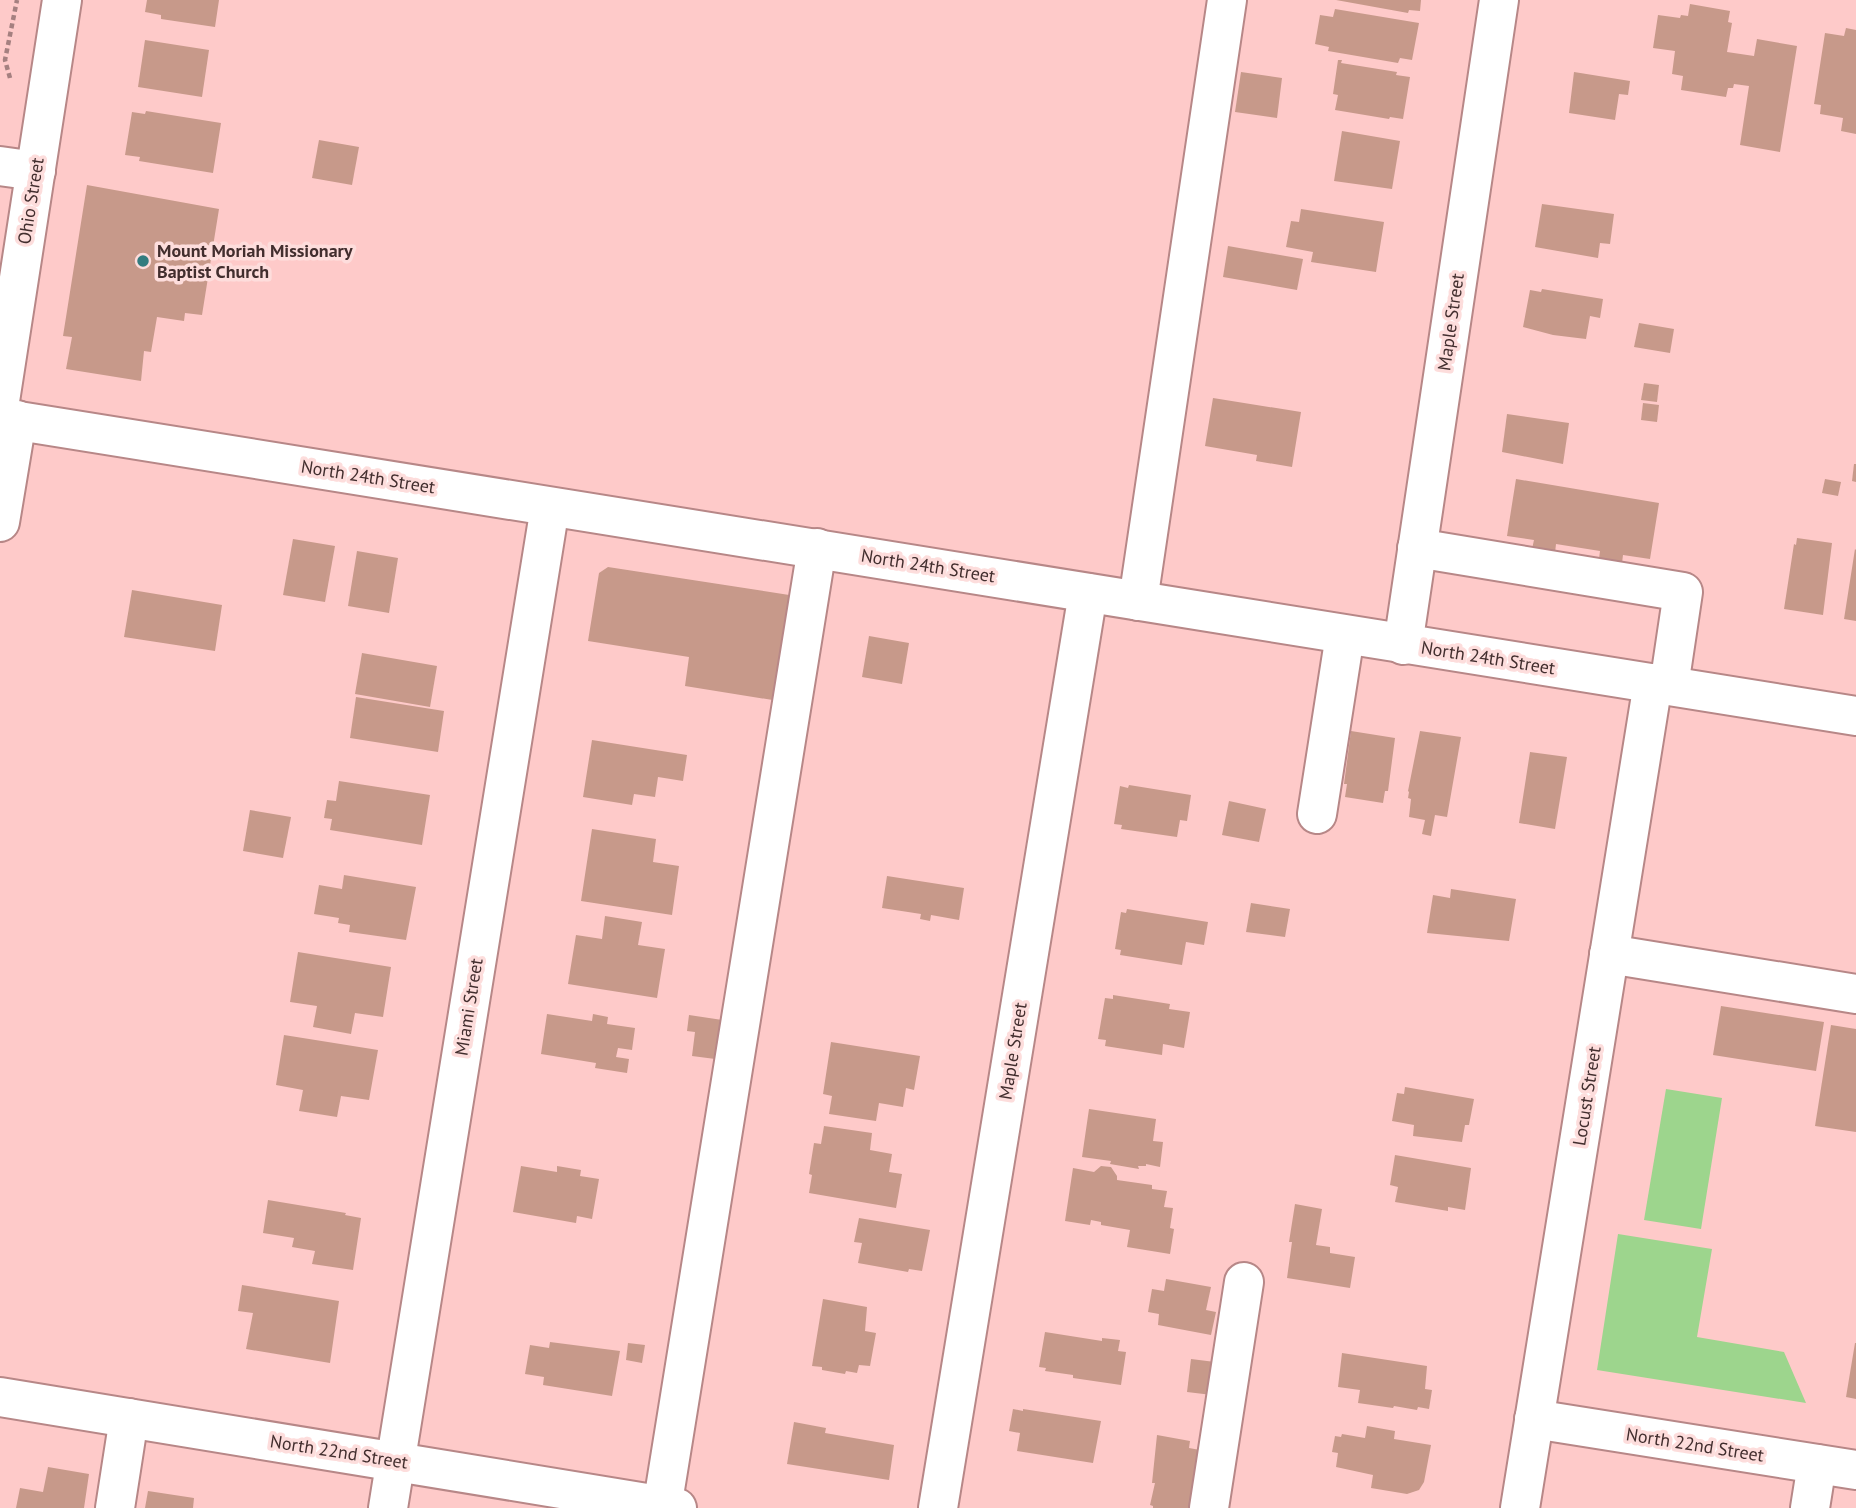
<svg xmlns="http://www.w3.org/2000/svg" width="1856" height="1508" viewBox="0 0 1856 1508" font-family="'PT Sans',sans-serif">
<style>
.green{fill:#9dd58d}
.building{fill:#c7998a}
.lines{fill:none;stroke-linecap:round;stroke-linejoin:round}
.minor-casing{stroke:#b78787;stroke-width:42}
.major-casing{stroke:#b78787;stroke-width:42}
.path{stroke:#a58080;stroke-width:4.5;stroke-dasharray:5 3.5;stroke-linecap:butt}
.minor{stroke:#fff;stroke-width:38}
.major{stroke:#fff;stroke-width:38}
.poi-dot{fill:#337c7f;stroke:#fddddc;stroke-width:2.5}
.labels{text-anchor:middle;stroke-width:7;stroke-linejoin:round;paint-order:stroke}
.street-label{font-size:18px;fill:#422e2e;stroke:#fddddc}
.poi-label{font-size:18px;font-weight:bold;fill:#422e2e;stroke:#fddddc;text-anchor:start}
</style>
<rect width="100%" height="100%" fill="#fecac9"/>
<!-- green -->
<g class="green">
<polygon points="1666,1089 1722,1098 1701,1229 1644,1220"/>
<polygon points="1618,1234 1712,1249 1697,1337 1784,1352 1806,1403 1597,1370"/>
</g>
<!-- building -->
<g class="building">
<polygon points="147,0 219,0 215,27 161,19 161,15 145,12"/>
<polygon points="1336,0 1421,0 1420,11 1409,10 1408,13"/>
<polygon points="1690,4 1730,11 1728,22 1732,23 1727,52 1754,56 1757,39 1797,46 1780,152 1740,145 1749,86 1734,84 1733,88 1728,88 1726,97 1681,90 1683,76 1672,74 1675,51 1653,48 1658,15 1680,18 1681,15 1688,16"/>
<polygon points="1335,9 1419,23 1412,60 1400,58 1398,63 1328,51 1329,47 1315,44 1320,15 1333,17"/>
<polygon points="1846,28 1856,30 1856,134 1841,131 1843,118 1820,114 1821,105 1814,104 1825,33 1844,36"/>
<polygon points="145,40 209,50 202,97 138,87"/>
<polygon points="1338,60 1342,60 1341,63 1397,72 1396,75 1410,77 1403,119 1390,117 1389,119 1335,110 1338,95 1333,94"/>
<polygon points="1241,72 1282,78 1277,118 1235,112"/>
<polygon points="1574,72 1630,81 1628,95 1619,94 1615,120 1569,113"/>
<polygon points="146,111 221,123 213,173 139,161 140,157 125,155 132,112 145,114"/>
<polygon points="1342,131 1400,141 1392,189 1334,181"/>
<polygon points="319,140 359,147 352,185 312,178"/>
<polygon points="87,185 219,209 202,315 185,313 184,321 157,317 151,352 144,351 141,381 66,369 72,337 63,336"/>
<polygon points="1542,204 1614,214 1610,244 1600,243 1598,258 1535,247"/>
<polygon points="1301,209 1384,222 1376,272 1311,262 1313,252 1286,247 1291,221 1299,222"/>
<polygon points="1228,246 1303,259 1297,290 1223,277"/>
<polygon points="1542,289 1603,299 1600,318 1590,316 1586,339 1553,335 1523,327 1530,290 1541,292"/>
<polygon points="1639,323 1674,329 1670,353 1634,347"/>
<polygon points="1644,383 1659,385 1657,402 1641,400"/>
<polygon points="1213,398 1301,412 1292,467 1256,461 1257,455 1205,446"/>
<polygon points="1643,403 1659,405 1657,422 1641,420"/>
<polygon points="1507,414 1569,423 1563,464 1502,452"/>
<polygon points="1854,464 1856,464 1856,482 1852,481"/>
<polygon points="1516,479 1659,503 1650,559 1623,555 1622,563 1599,559 1600,551 1556,544 1555,553 1532,549 1534,540 1507,536"/>
<polygon points="1825,479 1841,482 1838,496 1822,493"/>
<polygon points="1797,538 1832,543 1823,615 1784,609 1794,544 1796,545"/>
<polygon points="293,539 335,546 325,602 283,595"/>
<polygon points="1855,549 1856,550 1856,621 1844,619"/>
<polygon points="357,551 398,558 389,613 348,606"/>
<polygon points="608,567 802,597 785,702 685,686 689,657 588,641 599,573"/>
<polygon points="132,590 222,605 215,651 124,637"/>
<polygon points="869,636 909,643 902,684 862,677"/>
<polygon points="362,653 437,666 430,707 355,694"/>
<polygon points="356,697 444,711 438,752 350,738"/>
<polygon points="1351,731 1395,738 1388,791 1385,791 1383,803 1345,797 1347,784 1344,784"/>
<polygon points="1420,731 1461,737 1447,817 1435,815 1431,836 1422,834 1425,820 1409,817 1411,799 1408,798 1409,792 1408,791"/>
<polygon points="592,740 687,755 683,781 658,777 655,797 634,794 632,805 583,797"/>
<polygon points="1530,752 1567,757 1555,829 1519,823"/>
<polygon points="339,781 430,795 422,845 330,830 332,819 324,818 327,800 336,801"/>
<polygon points="1129,785 1191,795 1187,821 1180,820 1177,837 1121,829 1122,825 1114,824 1120,786 1128,788"/>
<polygon points="1229,801 1266,809 1259,842 1222,835"/>
<polygon points="250,810 291,817 283,858 243,851"/>
<polygon points="592,829 656,839 653,862 679,866 672,915 581,901"/>
<polygon points="344,875 416,887 406,940 349,932 350,925 338,923 339,918 314,914 319,885 342,889"/>
<polygon points="887,876 964,888 959,920 931,915 930,921 920,919 921,914 882,908"/>
<polygon points="1451,889 1516,899 1509,941 1427,933 1433,895 1450,898"/>
<polygon points="1251,903 1290,909 1285,937 1246,932"/>
<polygon points="1127,909 1208,922 1204,945 1186,942 1182,965 1120,955 1121,950 1115,949 1121,912 1126,913"/>
<polygon points="605,916 642,922 638,945 665,949 657,998 568,984 576,935 602,939"/>
<polygon points="298,952 391,967 383,1017 355,1013 351,1034 313,1027 317,1006 290,1002"/>
<polygon points="1113,995 1170,1004 1169,1009 1190,1012 1184,1048 1163,1044 1162,1055 1105,1046 1106,1040 1098,1039 1105,998 1113,999"/>
<polygon points="1721,1006 1824,1022 1816,1071 1713,1055"/>
<polygon points="547,1014 592,1021 593,1014 608,1017 607,1024 635,1028 632,1050 618,1048 616,1057 629,1059 627,1073 595,1068 596,1063 541,1054"/>
<polygon points="689,1015 729,1021 723,1060 692,1056 695,1032 687,1031"/>
<polygon points="1831,1025 1856,1029 1856,1132 1815,1126"/>
<polygon points="284,1035 378,1050 369,1100 341,1096 337,1117 299,1111 303,1090 276,1085"/>
<polygon points="831,1042 920,1056 914,1090 906,1088 903,1107 879,1103 876,1121 829,1114 832,1096 823,1094"/>
<polygon points="1405,1087 1474,1099 1469,1125 1465,1125 1462,1142 1413,1136 1414,1125 1392,1121 1397,1093 1404,1094"/>
<polygon points="1089,1109 1156,1119 1153,1141 1163,1142 1160,1167 1146,1164 1146,1166 1138,1166 1139,1169 1110,1164 1111,1161 1082,1157"/>
<polygon points="824,1126 872,1133 870,1150 892,1154 889,1172 902,1174 896,1208 809,1193 812,1175 809,1174 814,1143 821,1144"/>
<polygon points="1395,1155 1471,1168 1465,1210 1448,1207 1448,1211 1395,1202 1398,1187 1390,1185"/>
<polygon points="521,1166 557,1172 557,1166 581,1170 580,1176 599,1179 592,1219 577,1216 576,1223 513,1212"/>
<polygon points="1101,1166 1111,1167 1117,1176 1117,1180 1152,1185 1152,1189 1167,1191 1164,1207 1173,1208 1170,1228 1174,1229 1170,1254 1127,1247 1130,1230 1101,1225 1101,1222 1091,1220 1090,1225 1065,1221 1073,1168 1094,1172"/>
<polygon points="268,1200 346,1213 345,1215 361,1218 353,1270 312,1264 315,1251 292,1247 294,1238 263,1233"/>
<polygon points="1295,1204 1322,1209 1316,1245 1330,1247 1330,1253 1355,1257 1350,1288 1287,1278 1292,1242 1289,1242"/>
<polygon points="859,1218 930,1230 922,1271 909,1269 908,1272 858,1263 862,1243 854,1242"/>
<polygon points="1166,1279 1211,1287 1206,1310 1216,1312 1211,1335 1158,1325 1159,1314 1148,1312 1152,1289 1164,1291"/>
<polygon points="242,1285 339,1301 330,1363 246,1349 253,1313 238,1311"/>
<polygon points="823,1299 867,1307 865,1331 876,1333 870,1366 859,1365 857,1373 846,1371 845,1374 822,1370 822,1367 812,1366"/>
<polygon points="1045,1332 1102,1341 1102,1338 1120,1340 1118,1351 1126,1352 1121,1385 1073,1378 1073,1375 1045,1371 1046,1368 1039,1367"/>
<polygon points="550,1342 620,1351 612,1396 543,1385 544,1377 525,1374 530,1345 549,1348"/>
<polygon points="628,1343 645,1345 642,1363 626,1360"/>
<polygon points="1855,1343 1856,1343 1856,1399 1846,1397"/>
<polygon points="1342,1353 1427,1366 1425,1389 1432,1390 1429,1409 1418,1407 1417,1410 1394,1406 1393,1408 1358,1403 1360,1390 1338,1387"/>
<polygon points="1191,1359 1215,1362 1212,1395 1187,1392"/>
<polygon points="1013,1409 1023,1411 1023,1409 1101,1421 1093,1463 1017,1451 1020,1433 1009,1431"/>
<polygon points="794,1422 826,1428 825,1433 894,1445 889,1480 787,1464"/>
<polygon points="1367,1426 1395,1431 1394,1439 1431,1445 1424,1482 1419,1490 1407,1494 1371,1488 1373,1475 1336,1467 1338,1453 1332,1452 1335,1436 1341,1437 1342,1434 1365,1438"/>
<polygon points="1157,1435 1190,1441 1189,1448 1200,1450 1190,1508 1153,1508 1153,1506 1150,1505 1155,1483 1152,1483"/>
<polygon points="48,1467 89,1474 84,1508 16,1508 20,1488 43,1492"/>
<polygon points="148,1491 194,1498 193,1508 145,1508"/>
</g>
<g class="lines">
<!-- minor casing -->
<g class="minor-casing">
<g id="minor">
<polyline points="0,166 36,171"/>
<polyline points="0,401 62,0"/>
<polyline points="0,522 17,420"/>
<polyline points="1417,548 1683,592 1669,686"/>
<polyline points="1138,601 1227,0"/>
<polyline points="1403,645 1499,0"/>
<polyline points="1317,814 1345,635"/>
<polyline points="1609,954 1856,994"/>
<polyline points="0,1397 677,1508"/>
<polyline points="1534,1419 1856,1470"/>
<polyline points="115,1508 129,1418"/>
<polyline points="388,1508 550,507"/>
<polyline points="662,1508 817,548"/>
<polyline points="938,1508 1088,593"/>
<polyline points="1209,1508 1244,1282"/>
<polyline points="1520,1508 1653,683"/>
<polyline points="1810,1508 1817,1464"/>
</g>
</g>
<!-- major casing -->
<g class="major-casing">
<polyline id="major" points="0,418 1856,716"/>
</g>
<!-- path -->
<polyline class="path" points="10,78 5,60 17,0"/>
<!-- minor -->
<use href="#minor" class="minor"/>
<!-- major -->
<use href="#major" class="major"/>
</g>
<!-- markers -->
<circle class="poi-dot" cx="143" cy="261" r="7"/>
<g class="labels">
<!-- street labels -->
<g class="street-label">
<text transform="translate(31 201) rotate(-81)" y="6">Ohio Street</text>
<text transform="translate(1451 322) rotate(-82)" y="6">Maple Street</text>
<text transform="translate(368 477) rotate(9)" y="6">North 24th Street</text>
<text transform="translate(928 566) rotate(9)" y="6">North 24th Street</text>
<text transform="translate(1488 658) rotate(9)" y="6">North 24th Street</text>
<text transform="translate(469 1007) rotate(-81)" y="6">Miami Street</text>
<text transform="translate(1013 1051) rotate(-81)" y="6">Maple Street</text>
<text transform="translate(1587 1096) rotate(-81)" y="6">Locust Street</text>
<text transform="translate(1695 1445) rotate(9)" y="6">North 22nd Street</text>
<text transform="translate(339 1452) rotate(9)" y="6">North 22nd Street</text>
</g>
<!-- poi labels -->
<g class="poi-label">
<text x="157" y="257">Mount Moriah Missionary<tspan x="157" dy="21">Baptist Church</tspan></text>
</g>
</g>
</svg>
